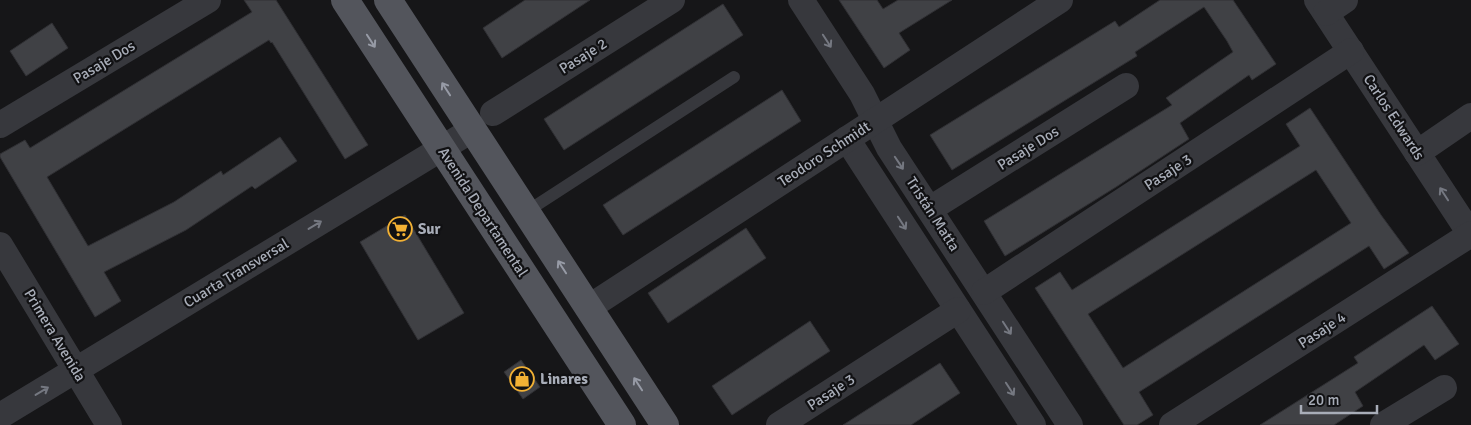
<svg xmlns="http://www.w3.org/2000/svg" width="1471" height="425" viewBox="0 0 1471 425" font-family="Signika,sans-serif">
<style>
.building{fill:#404145;stroke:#303034;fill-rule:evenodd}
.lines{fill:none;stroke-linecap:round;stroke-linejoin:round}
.lane{stroke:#37383d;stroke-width:12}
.street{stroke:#37383d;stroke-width:26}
.primary{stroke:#53555c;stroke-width:28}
.oneway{stroke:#979ba6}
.oneway2{stroke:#757881}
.labels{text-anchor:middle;stroke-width:4.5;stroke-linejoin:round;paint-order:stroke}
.street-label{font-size:15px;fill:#a8adb8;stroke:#111113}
.poi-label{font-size:15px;font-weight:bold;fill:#a8adb8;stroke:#111113;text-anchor:start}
</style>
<rect width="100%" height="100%" fill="#161618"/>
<!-- building -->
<g class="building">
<polygon points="244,0 276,0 368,145 345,159 272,42 271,43 269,40 47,177 88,246 174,202 221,171 223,175 280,137 297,161 255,189 252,186 186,230 104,272 121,301 95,317 0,157 0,154 25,140 30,148 252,12"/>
<polygon points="525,0 590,0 502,58 483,28"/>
<polygon points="839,0 877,0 883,9 898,0 952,0 899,33 910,50 884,68"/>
<polygon points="1160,0 1233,0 1276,64 1252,80 1249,75 1180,123 1189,139 1116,187 1005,256 984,221 1172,105 1166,98 1233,52 1227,41 1204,7 1135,52 1137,56 952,170 930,135 1115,21 1119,27"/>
<polygon points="723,4 743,35 564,150 544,119"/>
<polygon points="52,23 68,48 26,76 10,51"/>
<polygon points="782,90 801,121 623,235 603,205"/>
<path d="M1310 108 1381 215 1409 253 1384 269 1369 246 1139 392 1153 415 1137 425H1124L1035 288 1060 272 1072 290 1300 146 1286 124ZM1316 170 1351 223 1123 368 1088 314Z"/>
<polygon points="405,215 464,313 418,340 360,242"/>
<polygon points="746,228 766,258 668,323 648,293"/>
<polygon points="1432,306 1459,344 1435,360 1424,345 1355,392 1363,406 1334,425 1260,425 1358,363 1354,357"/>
<polygon points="810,321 830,351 732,415 712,386"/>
<polygon points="521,360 540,387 523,399 504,372"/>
<polygon points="940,363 960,393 911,425 843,425"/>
</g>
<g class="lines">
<!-- lane -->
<polyline class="lane" points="526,212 734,77"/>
<!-- street -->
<g class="street">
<polyline points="801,0 862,94 889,148 1070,425"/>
<polyline points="1317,0 1471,235"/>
<polyline points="1326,13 1345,0"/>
<polyline points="493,113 672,0"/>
<polyline points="0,125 208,0"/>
<polyline points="847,139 1033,425"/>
<polyline points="1417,153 1471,116"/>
<polyline points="930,209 1126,86"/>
<polyline points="0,245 109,425"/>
<polyline points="984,292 1351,51"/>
<polyline points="588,308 1060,0"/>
<polyline points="0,416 472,130"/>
<polyline points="779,425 958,310"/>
<polyline points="1172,425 1471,234"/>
<polyline points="1383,425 1444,388"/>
</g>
<!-- primary -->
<g class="primary">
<polyline points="345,0 622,425"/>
<polyline points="388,0 665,425"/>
</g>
</g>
<!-- one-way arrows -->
<defs><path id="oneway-shaft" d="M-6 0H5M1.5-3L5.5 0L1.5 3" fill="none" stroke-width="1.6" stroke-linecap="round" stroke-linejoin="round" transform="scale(1.25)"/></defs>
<g class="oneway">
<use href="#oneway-shaft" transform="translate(371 41) rotate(57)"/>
<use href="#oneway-shaft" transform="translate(446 89) rotate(-123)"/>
<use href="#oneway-shaft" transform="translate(562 267) rotate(-123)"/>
<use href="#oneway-shaft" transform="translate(638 384) rotate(-123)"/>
</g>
<g class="oneway2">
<use href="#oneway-shaft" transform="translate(827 41) rotate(57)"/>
<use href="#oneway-shaft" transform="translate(899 163) rotate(56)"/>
<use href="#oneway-shaft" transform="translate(1444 194) rotate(-123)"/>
<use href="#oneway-shaft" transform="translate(902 223) rotate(57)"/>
<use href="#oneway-shaft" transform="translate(315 225) rotate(-31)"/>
<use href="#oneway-shaft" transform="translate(1007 328) rotate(57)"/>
<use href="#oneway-shaft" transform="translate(1010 389) rotate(57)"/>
<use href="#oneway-shaft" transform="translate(42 391) rotate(-31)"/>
</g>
<!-- icons -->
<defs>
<g id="supermarket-ring" transform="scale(1.25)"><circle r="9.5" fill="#111113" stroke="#f2b134" stroke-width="1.5"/><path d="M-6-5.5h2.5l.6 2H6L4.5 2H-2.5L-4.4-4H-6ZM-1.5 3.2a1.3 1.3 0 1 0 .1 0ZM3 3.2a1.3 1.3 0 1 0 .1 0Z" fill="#f2b134"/></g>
<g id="shop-ring" transform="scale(1.25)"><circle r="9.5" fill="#111113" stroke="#f2b134" stroke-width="1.5"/><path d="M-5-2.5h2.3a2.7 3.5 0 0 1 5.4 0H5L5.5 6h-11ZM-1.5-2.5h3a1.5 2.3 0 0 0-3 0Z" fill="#f2b134"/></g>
</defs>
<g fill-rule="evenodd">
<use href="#supermarket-ring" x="400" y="229"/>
<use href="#shop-ring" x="522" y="379"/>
</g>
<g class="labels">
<!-- street labels -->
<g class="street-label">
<text transform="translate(583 56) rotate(-32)" y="5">Pasaje 2</text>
<text transform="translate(104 62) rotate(-31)" y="5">Pasaje Dos</text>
<text transform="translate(1394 117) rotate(57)" y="5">Carlos Edwards</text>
<text transform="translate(1028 148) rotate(-32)" y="5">Pasaje Dos</text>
<text transform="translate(824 154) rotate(-33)" y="5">Teodoro Schmidt</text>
<text transform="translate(1168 172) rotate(-33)" y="5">Pasaje 3</text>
<text transform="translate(483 212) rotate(57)" y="5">Avenida Departamental</text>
<text transform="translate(933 214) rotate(57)" y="5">Tristán Matta</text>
<text transform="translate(236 273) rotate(-31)" y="5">Cuarta Transversal</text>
<text transform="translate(1322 330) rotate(-33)" y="5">Pasaje 4</text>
<text transform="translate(55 335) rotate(59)" y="5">Primera Avenida</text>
<text transform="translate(831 392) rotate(-33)" y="5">Pasaje 3</text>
</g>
<!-- poi labels -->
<g class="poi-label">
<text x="418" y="234">Sur</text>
<text x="540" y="384">Linares</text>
</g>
</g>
<!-- scale -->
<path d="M1301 405v8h76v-8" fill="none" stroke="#a8adb8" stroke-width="2.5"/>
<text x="1308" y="405" font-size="15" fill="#a8adb8" stroke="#111113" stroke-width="4" paint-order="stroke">20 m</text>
</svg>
